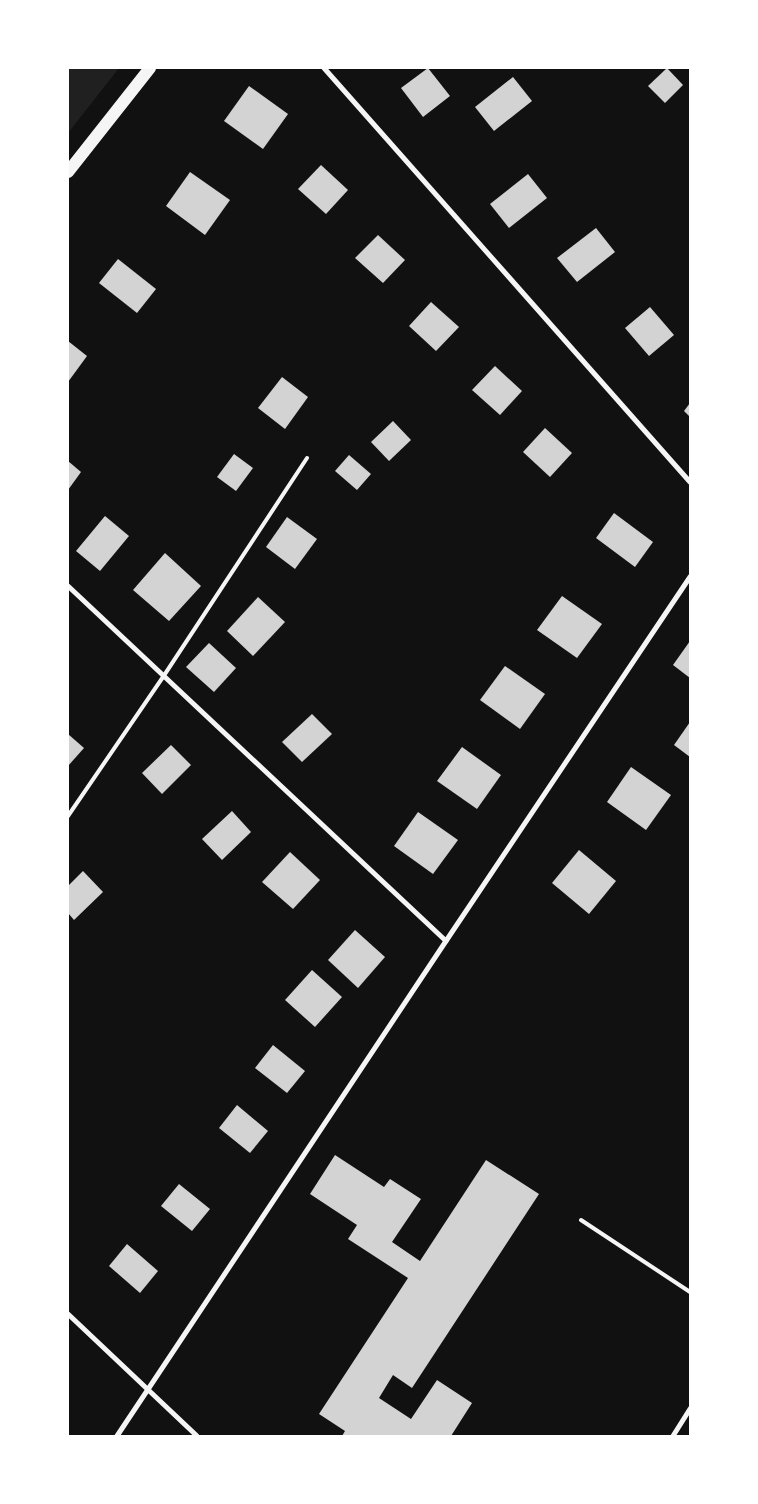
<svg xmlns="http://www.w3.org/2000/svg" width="758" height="1504" viewBox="0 0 758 1504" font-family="'Playfair Display',serif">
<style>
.green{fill:#202020}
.building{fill:#d3d3d3}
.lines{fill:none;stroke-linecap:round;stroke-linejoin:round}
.service{stroke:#f5f5f5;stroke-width:4}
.minor{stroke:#f5f5f5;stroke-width:5}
.primary{stroke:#f5f5f5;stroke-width:12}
</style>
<rect width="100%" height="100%" fill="#111"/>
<!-- green -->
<polygon class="green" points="68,68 119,68 68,133"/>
<!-- building -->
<g class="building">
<polygon points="428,68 450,96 423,117 401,88"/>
<polygon points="667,68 683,85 665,103 648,86"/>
<polygon points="513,77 532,101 494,131 475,107"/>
<polygon points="249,86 288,114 263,149 224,121"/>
<polygon points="321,165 348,190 326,214 298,189"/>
<polygon points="190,172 230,200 205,235 166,206"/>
<polygon points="528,174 547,198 509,228 490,204"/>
<polygon points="596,228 615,252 577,282 557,258"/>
<polygon points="378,235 405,260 383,283 355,258"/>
<polygon points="118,259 156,289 137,313 99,283"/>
<polygon points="431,302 459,327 436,351 409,326"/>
<polygon points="650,307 674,335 649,356 625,328"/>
<polygon points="68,341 87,356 68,382"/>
<polygon points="495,366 522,391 500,415 472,390"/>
<polygon points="282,377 308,397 285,429 258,408"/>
<polygon points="690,403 690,417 684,411"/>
<polygon points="393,421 411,440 389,461 371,442"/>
<polygon points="545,428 572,453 550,477 523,452"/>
<polygon points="234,454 253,468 236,491 217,477"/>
<polygon points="349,455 371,474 357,490 335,471"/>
<polygon points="68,461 81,472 68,490"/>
<polygon points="614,513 653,542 635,567 596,538"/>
<polygon points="105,516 129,536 100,571 76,551"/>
<polygon points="287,517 317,539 295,569 266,547"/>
<polygon points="165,553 201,586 169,621 133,590"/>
<polygon points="562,596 602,624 577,658 537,630"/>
<polygon points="258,597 285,622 253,656 227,631"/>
<polygon points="690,641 690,678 673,665"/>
<polygon points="209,643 236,668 214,692 186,667"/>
<polygon points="505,666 545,694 520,729 480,700"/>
<polygon points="312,714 332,734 302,762 282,742"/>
<polygon points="690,722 690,757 674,745"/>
<polygon points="68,734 84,748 68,766"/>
<polygon points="171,745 191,765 162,794 142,773"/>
<polygon points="462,747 501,775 477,809 437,781"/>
<polygon points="631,767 671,795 646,830 607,802"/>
<polygon points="232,811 251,832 222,860 202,839"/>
<polygon points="418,812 458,840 433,874 394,846"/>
<polygon points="579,850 616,881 589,914 552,883"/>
<polygon points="290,852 320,880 293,909 262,882"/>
<polygon points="83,871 103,892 74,920 68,913 68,886"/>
<polygon points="355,930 385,957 358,988 328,960"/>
<polygon points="312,970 342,997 315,1027 285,1000"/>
<polygon points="273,1045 305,1071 287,1093 255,1068"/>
<polygon points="237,1105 268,1131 250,1153 219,1128"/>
<polygon points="335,1155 384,1187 390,1179 421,1199 392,1242 420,1261 486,1160 539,1194 412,1388 393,1375 379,1398 411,1419 437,1380 472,1403 451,1436 342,1436 345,1431 319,1414 408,1278 348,1239 357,1225 310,1194"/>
<polygon points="179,1184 210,1209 192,1231 161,1206"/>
<polygon points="127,1244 158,1271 140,1293 109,1266"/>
</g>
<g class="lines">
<!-- service -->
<g class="service">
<polyline points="68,816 163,677 307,458"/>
<polyline points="581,1220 690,1292"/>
</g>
<!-- minor -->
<g class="minor">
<polyline points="324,68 690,482"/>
<polyline points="68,586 446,941"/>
<polyline points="68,1314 197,1436"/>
<polyline points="117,1436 446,941 690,577"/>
<polyline points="673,1436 690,1409"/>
</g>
<!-- primary -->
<polyline class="primary" points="68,172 150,68"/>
</g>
<!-- border -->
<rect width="758" height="1504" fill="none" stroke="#ffffff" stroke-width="138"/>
</svg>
